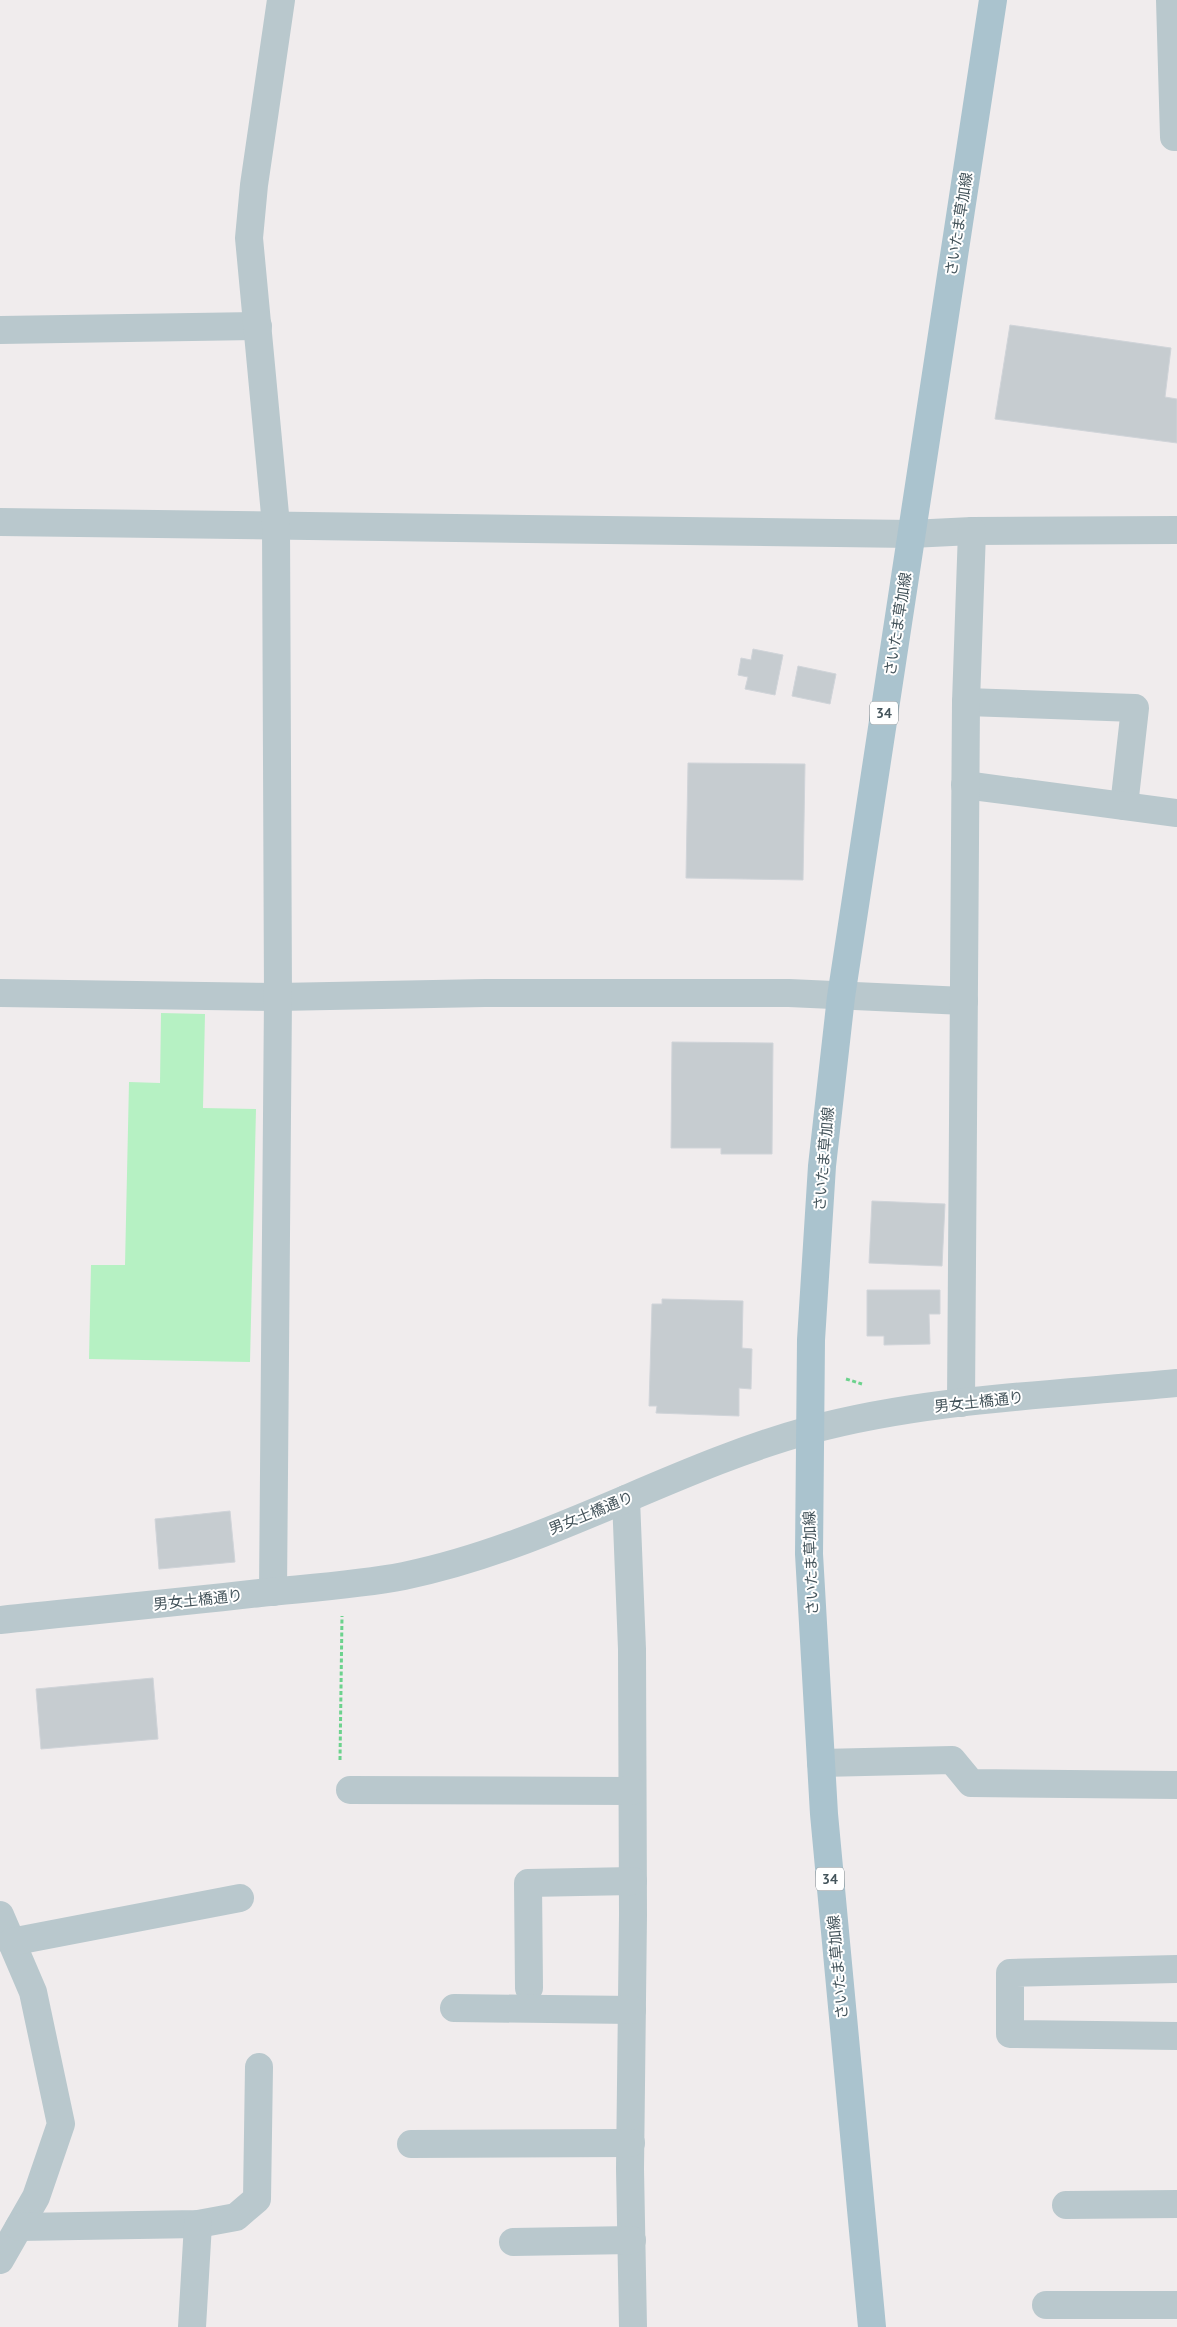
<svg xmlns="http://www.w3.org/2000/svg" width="1177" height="2327" viewBox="0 0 1177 2327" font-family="'PT Sans','Noto Sans JP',sans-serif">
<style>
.green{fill:#b6f1c3}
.building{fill:#c6ccd0;stroke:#d0d4d9}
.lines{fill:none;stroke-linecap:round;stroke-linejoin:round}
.path{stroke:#6cd28d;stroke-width:3;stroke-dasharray:4 2.5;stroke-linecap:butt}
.minor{stroke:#b9c8cd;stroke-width:28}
.major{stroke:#aac3ce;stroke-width:28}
.labels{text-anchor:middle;stroke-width:4;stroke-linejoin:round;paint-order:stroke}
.shield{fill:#fff;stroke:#7c878c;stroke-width:1}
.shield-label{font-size:14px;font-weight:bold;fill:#44545b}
.street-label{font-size:15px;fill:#44545b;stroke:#fff}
</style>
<rect width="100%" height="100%" fill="#f0eced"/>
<!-- green -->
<polygon class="green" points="161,1013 205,1014 203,1108 256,1109 250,1362 89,1359 91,1265 125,1265 129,1082 160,1083"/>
<!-- building -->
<g class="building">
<polygon points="1010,325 1171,348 1165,397 1177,399 1177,443 995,419"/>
<polygon points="753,649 783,655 775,695 745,689 748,677 738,675 741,658 751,660"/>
<polygon points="798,666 836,674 830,704 792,696"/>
<polygon points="688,763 805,764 803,880 686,878"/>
<polygon points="672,1042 773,1043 772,1154 721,1154 721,1148 671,1148"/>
<polygon points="872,1201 945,1204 942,1266 869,1263"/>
<polygon points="867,1290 940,1290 940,1314 929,1314 930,1344 884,1345 884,1336 867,1336"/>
<polygon points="662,1299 743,1301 742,1348 752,1349 751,1389 739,1388 739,1416 656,1413 657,1406 649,1406 652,1304 662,1304"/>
<polygon points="230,1511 235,1562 159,1569 155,1519"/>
<polygon points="153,1678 158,1739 41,1749 36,1689"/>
</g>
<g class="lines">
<!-- path -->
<g class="path">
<polyline points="846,1379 862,1384"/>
<polyline points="340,1760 342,1616"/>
</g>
<!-- minor -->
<g class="minor">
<polyline points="1170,0 1174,137 1177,137"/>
<polyline points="0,330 258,326"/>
<polyline points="0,522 911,534 972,531 1177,530"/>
<polyline points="966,702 1135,708 1124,806"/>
<polyline points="965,785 1177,813"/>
<polyline points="0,993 278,997 485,993 789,993 964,1001"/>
<polyline points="961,1403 966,702 972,531"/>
<polyline points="626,1499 632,1649 633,1915 630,2169 633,2327"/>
<polyline points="273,1592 278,997 276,525 249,238 254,185 281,0"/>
<path d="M0 1620C87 1611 173 1603 260 1593 308 1588 357 1585 404 1576 546 1547 671 1468 810 1430 929 1398 1055 1395 1177 1383"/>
<polyline points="821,1763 952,1760 971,1783 1177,1785"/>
<polyline points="350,1790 632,1791"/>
<polyline points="0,1915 33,1992 61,2124 36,2197 0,2260"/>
<polyline points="11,1942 240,1898"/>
<polyline points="1177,1969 1010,1973 1010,2034 1177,2036"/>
<polyline points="529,1988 528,1883 633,1881"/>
<polyline points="454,2008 632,2010"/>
<polyline points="411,2144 631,2143"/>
<polyline points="1066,2205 1177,2204"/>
<polyline points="19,2227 198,2224 236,2217 257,2199 259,2067"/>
<polyline points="513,2242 632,2240"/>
<polyline points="1046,2305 1177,2305"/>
<polyline points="192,2327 198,2224"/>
</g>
<!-- major -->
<polyline class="major" points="872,2327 824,1814 809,1554 811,1340 822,1166 841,997 993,0"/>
</g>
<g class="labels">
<!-- shield labels -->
<g class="shield">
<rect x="870" y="701.5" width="28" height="23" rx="4"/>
<rect x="816" y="1867.5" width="28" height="23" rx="4"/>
</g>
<g class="shield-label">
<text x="884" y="718">34</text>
<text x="830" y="1884">34</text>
</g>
<!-- street labels -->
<g class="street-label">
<text transform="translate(959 224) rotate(-81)" y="5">さいたま草加線</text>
<text transform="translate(898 624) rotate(-81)" y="5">さいたま草加線</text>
<text transform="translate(824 1159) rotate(-85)" y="5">さいたま草加線</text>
<text transform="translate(979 1402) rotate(-6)" y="5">男女土橋通り</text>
<text transform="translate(591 1513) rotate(-22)" y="5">男女土橋通り</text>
<text transform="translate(811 1563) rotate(-92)" y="5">さいたま草加線</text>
<text transform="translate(198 1600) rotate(-6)" y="5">男女土橋通り</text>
<text transform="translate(838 1967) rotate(-95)" y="5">さいたま草加線</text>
</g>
</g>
</svg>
